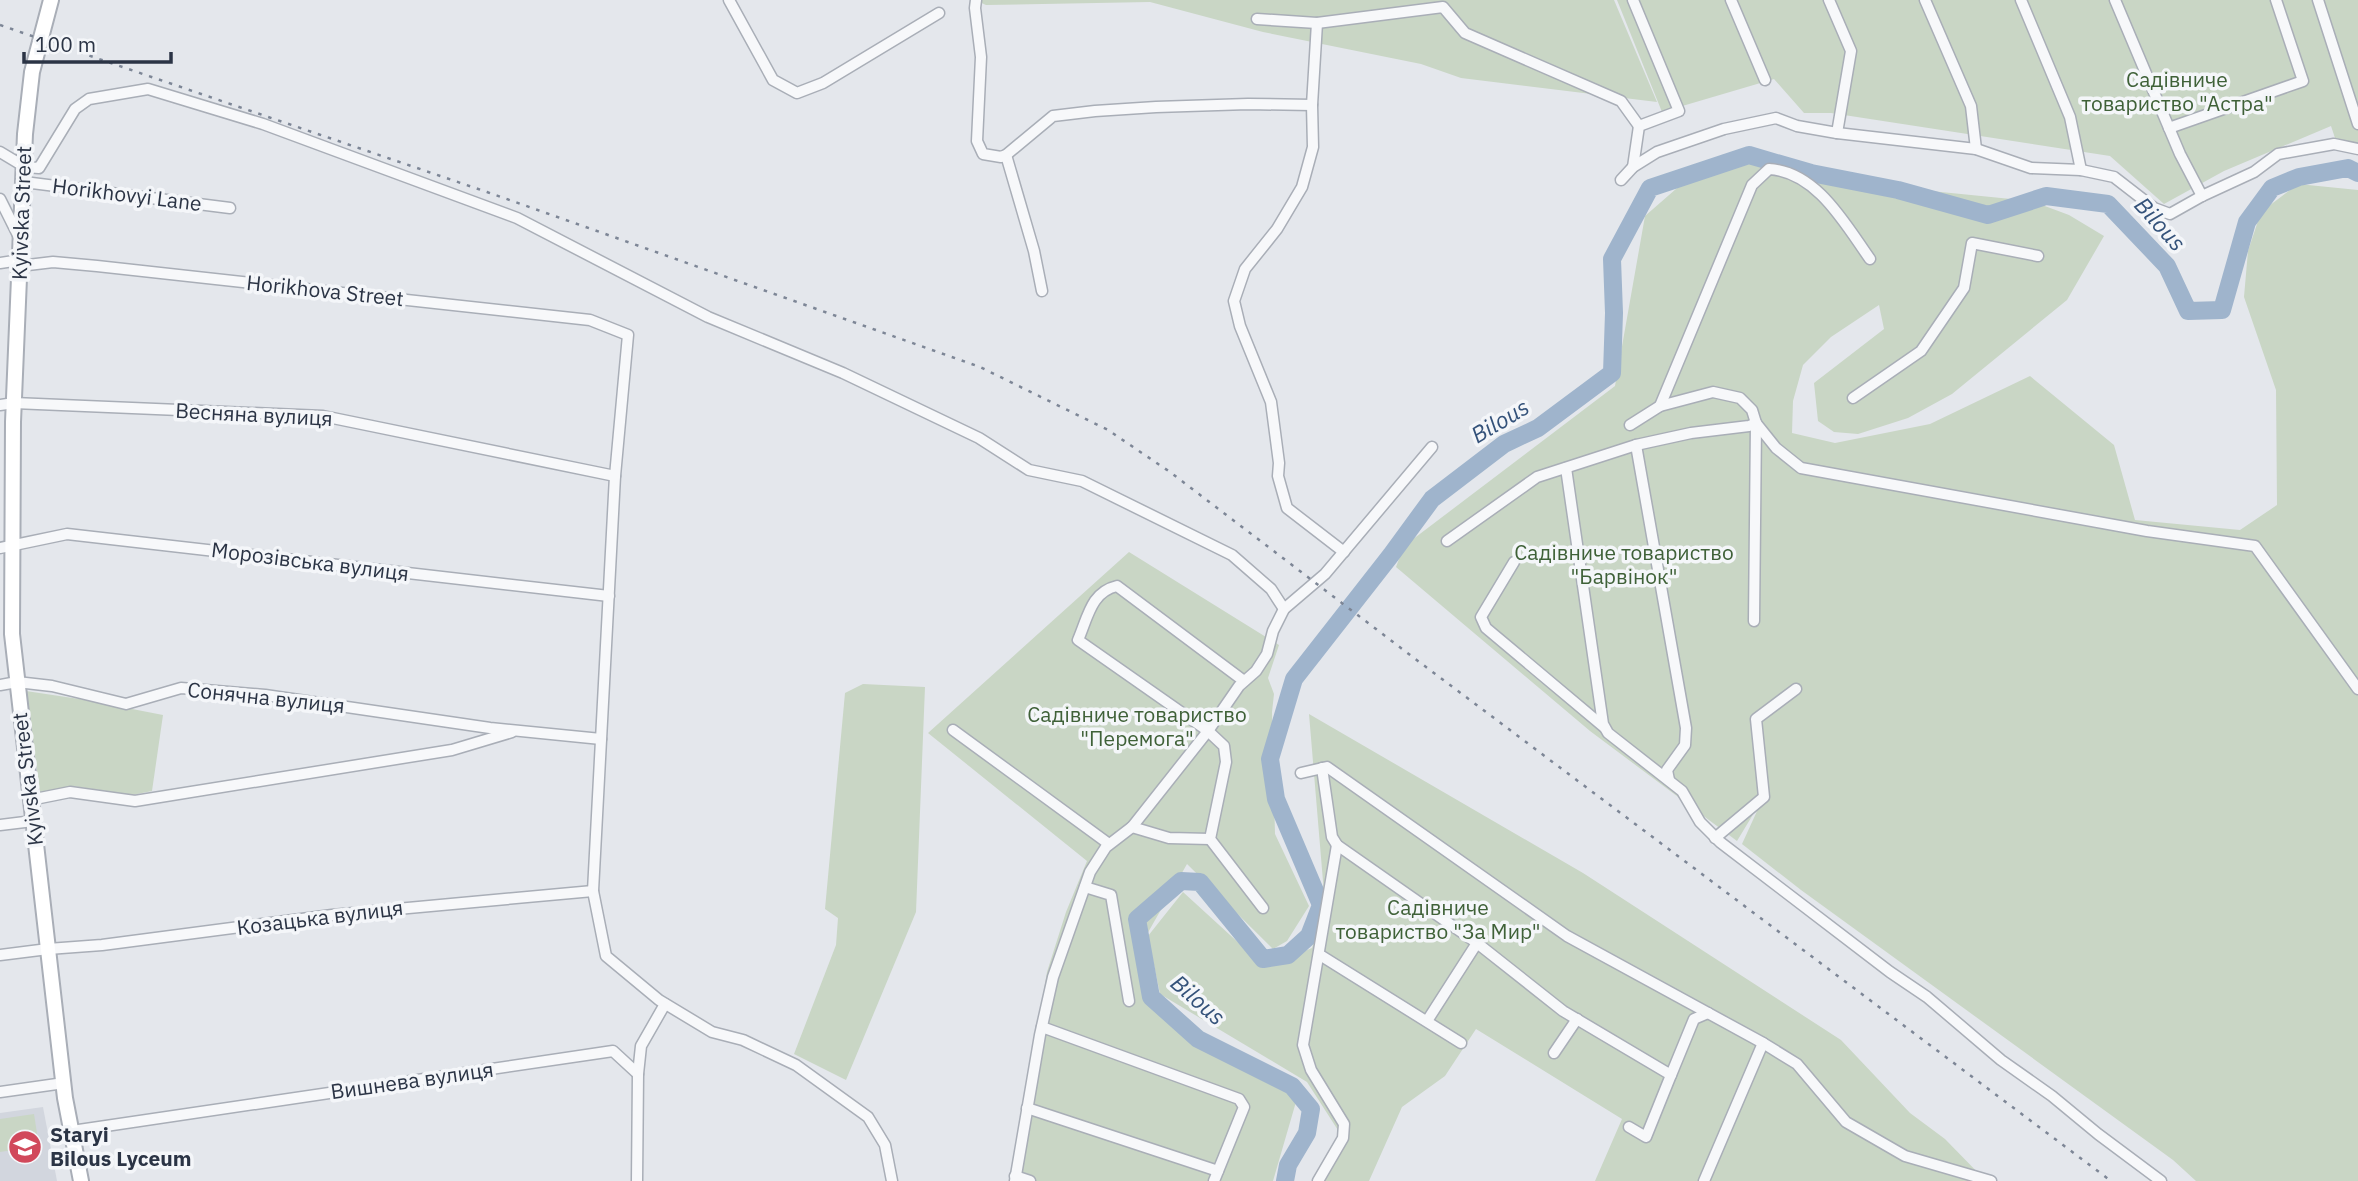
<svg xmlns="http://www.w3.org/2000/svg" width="2358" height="1181" viewBox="0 0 2358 1181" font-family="'IBM Plex Sans',sans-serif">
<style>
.built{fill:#d2d6de}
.green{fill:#c9d6c5}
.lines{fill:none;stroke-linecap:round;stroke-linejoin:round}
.river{stroke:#9fb4cc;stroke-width:18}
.street-casing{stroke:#a9aeb7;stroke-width:13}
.secondary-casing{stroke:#a9aeb7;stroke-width:18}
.street{stroke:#f7f8fa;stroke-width:10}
.secondary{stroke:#fff;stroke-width:14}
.rail{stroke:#7d8696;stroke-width:2.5;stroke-dasharray:3.5 7;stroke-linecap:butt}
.labels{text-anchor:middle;stroke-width:7;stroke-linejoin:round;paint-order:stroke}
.park-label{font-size:21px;fill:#3f6138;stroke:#f4f6f9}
.street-label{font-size:21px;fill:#2b3445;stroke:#f4f6f9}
.poi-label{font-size:21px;font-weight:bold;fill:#2b3445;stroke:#f4f6f9;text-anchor:start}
.water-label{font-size:23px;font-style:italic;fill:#34527a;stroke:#f4f6f9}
</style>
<rect width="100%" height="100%" fill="#e4e7ec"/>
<!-- built -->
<polygon class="built" points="43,1107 57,1181 0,1181 0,1113"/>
<!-- green -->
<g class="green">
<polygon points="975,0 1614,0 1657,102 1461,78 1421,64 1263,32 1150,2 986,5"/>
<polygon points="1617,0 2358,0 2358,145 2335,138 2331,126 2224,171 2164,204 2110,156 1831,113 1804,113 1774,79 1662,112"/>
<polygon points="1750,158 1769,169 1801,178 2031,201 2069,215 2104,236 2067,300 1952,394 1908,418 1858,434 1834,432 1818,421 1814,383 1884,329 1879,305 1831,337 1803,365 1793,401 1792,433 1835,443 1930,424 2030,376 2114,445 2135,520 2240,530 2277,505 2276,390 2244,297 2248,251 2261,212 2298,184 2358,190 2358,1181 2196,1181 2173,1160 1801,890 1742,844 1763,798 1737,841 1590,731 1396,567 1404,546 1615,386 1645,216 1700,168"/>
<polygon points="1129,552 1279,645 1268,678 1274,694 1272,712 1275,834 1309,906 1287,941 1273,949 1187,864 1138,950 1146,989 1161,1015 1238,1063 1298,1095 1273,1181 1012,1181 1047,972 1066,912 1087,861 928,733"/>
<polygon points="863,684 925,687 916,912 846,1080 794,1054 836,945 838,918 825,909 845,693"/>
<polygon points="26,691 86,700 163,715 152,791 132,795 73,786 40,792"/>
<polygon points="1309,714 1583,873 1841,1040 1910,1113 1945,1139 1986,1181 1595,1181 1622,1119 1476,1029 1445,1076 1402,1107 1369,1181 1319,1181 1343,1138 1307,1082 1160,994 1148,936 1183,892 1265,967 1312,948 1325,905"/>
<polygon points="34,1114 39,1146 0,1152 0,1119"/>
</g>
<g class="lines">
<!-- river -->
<polyline class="river" points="1285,1181 1288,1165 1307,1133 1311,1109 1292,1086 1198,1039 1151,997 1137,919 1181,881 1200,882 1263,959 1288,955 1309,936 1321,905 1276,799 1270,759 1294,679 1391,555 1432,499 1504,444 1538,428 1612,373 1614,313 1612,259 1650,188 1749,155 1811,173 1898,190 1988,215 2046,196 2108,204 2167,266 2188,311 2222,310 2247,222 2272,188 2299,177 2348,168 2358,173"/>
<!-- street casing -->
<g class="street-casing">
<g id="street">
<polyline points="729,0 773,80 797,93 823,83 939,13"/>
<polyline points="976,0 975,8 981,57 977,141 983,154 1001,157 1006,155 1053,116 1095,111 1156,107 1248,104 1312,105"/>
<polyline points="1633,0 1679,111 1639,126 1633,167"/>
<polyline points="1731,0 1765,80"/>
<polyline points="1829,0 1851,51 1837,133"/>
<polyline points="1925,0 1971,106 1976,149"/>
<polyline points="2021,0 2070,117 2081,170"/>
<polyline points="2115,0 2180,154 2202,196"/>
<polyline points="2318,0 2358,124"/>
<polyline points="1257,19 1317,23 1443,7 1465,33 1621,101 1639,126"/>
<polyline points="1317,23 1312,105 1313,147 1302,187 1277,229 1245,269 1234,301 1240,326 1271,402 1279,463 1278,476 1287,508 1344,552"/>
<polyline points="2169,128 2303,81 2276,0"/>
<polyline points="0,152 25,167 39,168 75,109 89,99 148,89 263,124 517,218 708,317 843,373 979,438 1029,470 1082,481 1232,555 1271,589 1284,609"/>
<polyline points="1006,155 1034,251 1042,291"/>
<polyline points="1621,180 1633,167 1657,152 1724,129 1776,118 1797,126 1837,133 1976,149 2031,168 2081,170 2114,177 2154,208 2170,214 2202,196 2254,172 2278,154 2334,144 2358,149"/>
<polyline points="24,182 230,208"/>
<polyline points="0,199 20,239"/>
<polyline points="0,263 20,260 28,265 53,262 97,266 590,320 628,335 615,476 593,891 606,956 659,1000 712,1032 743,1040 796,1065 868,1117 885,1145 892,1181"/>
<polyline points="1853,398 1921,351 1964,288 1972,243 2038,256"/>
<polyline points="0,405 14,403 323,416 615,476"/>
<path d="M1660 406 1752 185 1769 169C1817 172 1845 224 1870 259"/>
<polyline points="1630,425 1660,406 1713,392 1740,398 1752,410 1756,423 1776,448 1801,468 2147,531 2255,546 2358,689"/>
<polyline points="1636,445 1686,728 1685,745 1667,770 1669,780"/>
<polyline points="1566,468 1603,724 1608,733 1682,791 1700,822 1720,842 1890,972 1927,997 2001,1060 2052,1096 2098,1134 2161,1181"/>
<polyline points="1447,541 1537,477 1636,445 1691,433 1749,426 1756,423"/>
<polyline points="0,548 67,534 609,596"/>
<polyline points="1514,562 1481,617 1486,628 1604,727"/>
<polyline points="1754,621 1756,423"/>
<path d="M1244 681 1117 586C1091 592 1088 617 1078 640L1208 731 1224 746 1226 762 1210 839 1263 908"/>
<polyline points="0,685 17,682 52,686 126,704 181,688 265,695 490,728 601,739"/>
<polyline points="953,730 1109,844"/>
<polyline points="1322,768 1332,837 1337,845 1477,943 1563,1011 1671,1075 1694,1019 1708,1013"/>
<polyline points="1301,773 1327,767 1567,936 1763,1043 1797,1064 1846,1122 1905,1156 1991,1181"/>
<polyline points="30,800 70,792 135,801 452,750 512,732"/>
<polyline points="0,825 33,821"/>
<polyline points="1132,827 1169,838 1210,839"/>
<polyline points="1715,838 1764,797 1756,719 1796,689"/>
<polyline points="1085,887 1111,895 1129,1001"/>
<polyline points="0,955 48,949 102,945 332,915 593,891"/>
<polyline points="1320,955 1461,1043"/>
<polyline points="1427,1021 1477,943"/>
<polyline points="1042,1027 1239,1099 1244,1107 1214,1181"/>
<polyline points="1554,1053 1577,1019"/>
<polyline points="0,1092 64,1083"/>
<polyline points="1027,1108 1218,1171"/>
<polyline points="1629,1127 1646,1137 1671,1075"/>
<polyline points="72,1131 613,1051 638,1074"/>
<polyline points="1015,1176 1030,1181"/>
<polyline points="637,1181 638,1074 641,1046 665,1004"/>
<polyline points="1015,1181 1040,1035 1053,977 1090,872 1106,847 1132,827 1208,731 1239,686 1256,671 1267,654 1273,631 1284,609 1325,574 1432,447"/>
<polyline points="1318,1181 1343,1138 1344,1124 1311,1070 1303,1045 1337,845"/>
<polyline points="1704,1181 1763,1043"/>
</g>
</g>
<!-- secondary casing -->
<g class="secondary-casing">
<polyline id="secondary" points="51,0 32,72 25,134 13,422 12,634 65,1098 81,1181"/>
</g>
<!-- street -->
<use href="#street" class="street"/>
<!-- secondary -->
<use href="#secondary" class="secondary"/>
<!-- rail -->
<polyline class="rail" points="0,25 487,192 980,367 1108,430 1170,472 1414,658 2111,1181"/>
</g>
<!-- icons -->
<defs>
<g id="school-disc" transform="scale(1.75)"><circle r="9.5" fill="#d1495b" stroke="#f4f6f9"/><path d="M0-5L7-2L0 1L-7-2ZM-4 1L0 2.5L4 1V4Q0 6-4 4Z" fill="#fff"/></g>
</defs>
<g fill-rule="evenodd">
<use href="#school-disc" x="25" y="1147"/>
</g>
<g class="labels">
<!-- park labels -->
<g class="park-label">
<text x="2177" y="87">Садівниче<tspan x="2177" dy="24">товариство "Астра"</tspan></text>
<text x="1624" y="560">Садівниче товариство<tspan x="1624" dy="24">"Барвінок"</tspan></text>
<text x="1137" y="722">Садівниче товариство<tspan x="1137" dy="24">"Перемога"</tspan></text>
<text x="1438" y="915">Садівниче<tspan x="1438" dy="24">товариство "За Мир"</tspan></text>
</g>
<!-- street labels -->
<g class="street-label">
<text transform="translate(127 195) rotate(7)" y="7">Horikhovyi Lane</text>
<text transform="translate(22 213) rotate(-88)" y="7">Kyivska Street</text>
<text transform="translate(325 291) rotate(6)" y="7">Horikhova Street</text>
<text transform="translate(254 415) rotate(3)" y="7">Весняна вулиця</text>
<text transform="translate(310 562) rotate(7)" y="7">Морозівська вулиця</text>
<text transform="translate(266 698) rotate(6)" y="7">Сонячна вулиця</text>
<text transform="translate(28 779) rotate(-97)" y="7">Kyivska Street</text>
<text transform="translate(320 918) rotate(-7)" y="7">Козацька вулиця</text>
<text transform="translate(412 1081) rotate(-8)" y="7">Вишнева вулиця</text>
</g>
<!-- poi labels -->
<g class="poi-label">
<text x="50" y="1142">Staryi<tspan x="50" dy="24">Bilous Lyceum</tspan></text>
</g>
<!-- water labels -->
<g class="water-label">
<text transform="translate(2160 224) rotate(48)" y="8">Bilous</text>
<text transform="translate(1500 421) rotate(-31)" y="8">Bilous</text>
<text transform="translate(1198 1000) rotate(41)" y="8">Bilous</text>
</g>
</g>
<!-- scale -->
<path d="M24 52v10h147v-10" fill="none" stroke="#2b3445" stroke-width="3.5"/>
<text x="35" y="52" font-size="21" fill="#2b3445" stroke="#f4f6f9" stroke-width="5" paint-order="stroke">100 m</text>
</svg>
